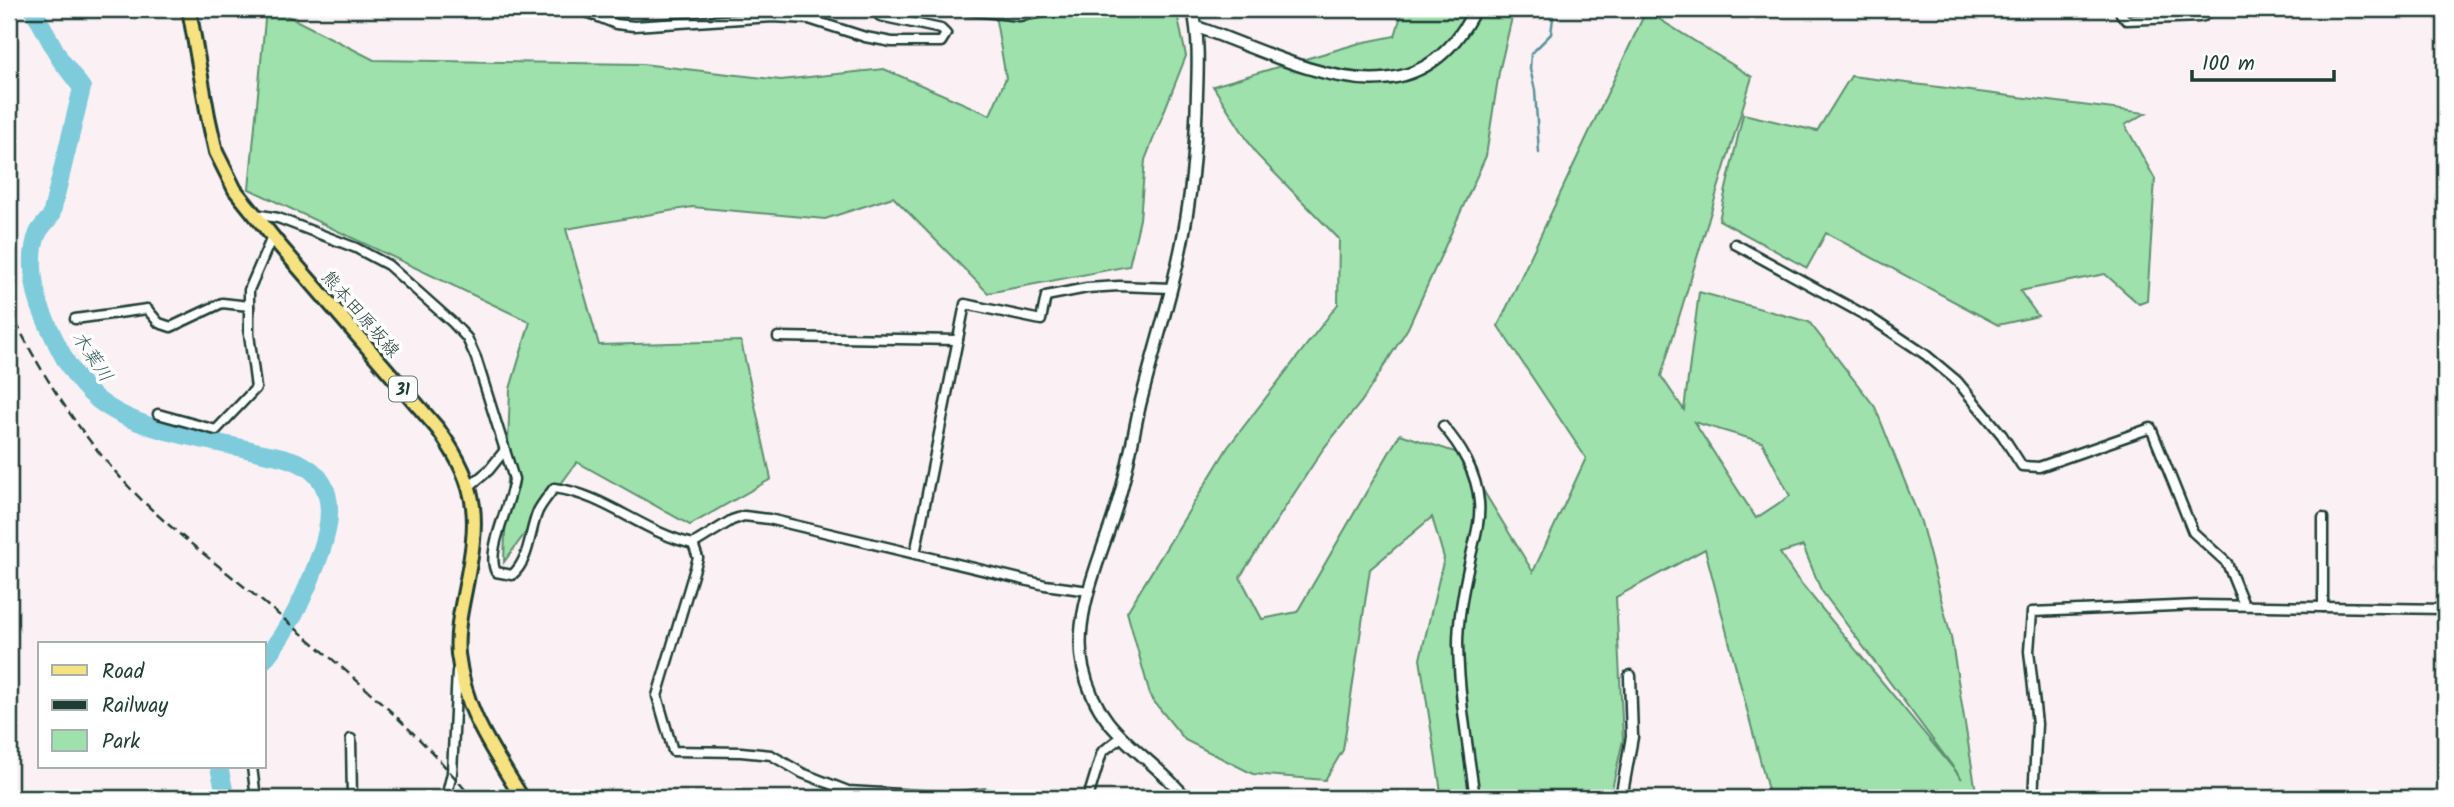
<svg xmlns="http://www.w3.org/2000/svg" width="2454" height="807" viewBox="0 0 2454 807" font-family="Kalam,'Klee One',sans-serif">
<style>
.green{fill:#9ee1ac;stroke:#5e8f70;stroke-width:2;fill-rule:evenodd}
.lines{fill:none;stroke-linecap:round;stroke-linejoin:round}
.stream{stroke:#579298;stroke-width:2.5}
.river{stroke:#7dcbdb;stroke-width:18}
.minor-casing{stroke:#1f3d34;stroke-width:13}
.tertiary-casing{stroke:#1f3d34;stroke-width:15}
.primary-casing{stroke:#1f3d34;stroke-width:18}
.minor{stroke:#fff;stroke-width:8}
.tertiary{stroke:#fff;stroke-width:10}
.primary{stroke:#f7e281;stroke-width:12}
.rail{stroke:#1f3d34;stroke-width:2.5;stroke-dasharray:10 5;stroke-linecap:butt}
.labels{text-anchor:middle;stroke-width:7;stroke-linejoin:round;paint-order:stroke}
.shield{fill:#fff;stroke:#627771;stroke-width:2}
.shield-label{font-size:16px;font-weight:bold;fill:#1f3d34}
.street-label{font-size:18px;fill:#1f3d34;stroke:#fff}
.water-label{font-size:19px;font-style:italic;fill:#36605e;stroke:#fff}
</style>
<rect width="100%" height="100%" fill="#fbf0f4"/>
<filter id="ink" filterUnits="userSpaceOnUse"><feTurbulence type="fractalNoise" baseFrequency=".0143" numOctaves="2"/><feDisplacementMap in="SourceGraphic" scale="14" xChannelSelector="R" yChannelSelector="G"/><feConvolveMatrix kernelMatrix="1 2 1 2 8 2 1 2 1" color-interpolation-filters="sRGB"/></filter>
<g filter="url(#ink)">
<!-- green -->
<g class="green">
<polygon points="266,9 274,9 374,60 642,64 781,80 884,69 990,115 1006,78 994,9 1176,9 1186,56 1145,160 1140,219 1129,266 988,293 893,197 825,219 692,207 566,229 599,345 741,341 771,479 690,525 577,462 504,562 510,389 530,322 249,189"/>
<path d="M1403 9H1514L1499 72 1486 156 1408 328 1362 401 1323 449 1240 577 1262 619 1297 612 1400 434 1461 454 1533 572 1586 458 1498 326 1646 11 1752 77 1661 376 1684 410 1699 292 1809 322 1875 407 1921 522 1951 637 1977 798H1770L1705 549 1616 597 1623 740 1610 798H1442L1420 659 1444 558 1432 517 1370 569 1343 750 1325 780 1253 774 1185 740 1151 698 1127 612 1228 447 1338 304 1339 239 1257 155 1213 86 1360 43 1395 36ZM1694 422 1762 442 1790 496 1756 518ZM1803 546 1821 590 1962 779 1795 576 1780 553Z"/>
<polygon points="1851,76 2146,113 2125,125 2155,179 2147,301 2139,304 2105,274 2020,291 2038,316 1998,325 1826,233 1807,268 1719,220 1743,114 1817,131"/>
</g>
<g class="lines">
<!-- stream -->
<polyline class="stream" points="1539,153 1535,90 1530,69 1531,54 1551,34 1553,18 1550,9"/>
<!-- river -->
<g class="river">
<path d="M33 9 60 59 82 88 51 216C47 221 41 227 38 233 28 256 34 294 44 316 57 345 72 380 98 400 140 433 209 439 259 452 274 455 292 458 305 466 337 485 331 523 321 552 308 590 290 628 264 660"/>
<polyline points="219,767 226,798"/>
</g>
<!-- minor casing -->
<g class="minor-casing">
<g id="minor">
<polyline points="579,9 616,24 634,26 773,17 809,19 865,37 892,42 941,42 946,34 941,29 880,16 876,9"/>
<polyline points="956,9 1019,16 1062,9"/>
<polyline points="2120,9 2121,14 2126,20 2199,17 2204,16 2210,9"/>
<path d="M255 214 278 218 356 248 388 265 453 323 467 338 476 358 514 479C511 504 485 552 496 572L512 575C530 560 529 532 538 511 542 503 549 495 554 488 604 494 644 533 693 544"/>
<polyline points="1735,244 1872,319 1926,355 1957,381 2002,435 2022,466 2039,467 2151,428 2193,532 2227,563 2244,605"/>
<polyline points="75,319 147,309 159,323 171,327 222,303 249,306"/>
<polyline points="778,337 958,340"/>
<polyline points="158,414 216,430 256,388 249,334 249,290 272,237"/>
<path d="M1443 426C1461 446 1477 474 1479 502 1481 521 1474 541 1470 560 1464 586 1458 617 1458 644 1459 696 1468 747 1475 798"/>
<polyline points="470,486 489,470 505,450"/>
<polyline points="2323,518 2323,607"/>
<polyline points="693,544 698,558 657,696 673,751 741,752 771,755 802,773 848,791 952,797 984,794 1013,798"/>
<polyline points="693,544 732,520 744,516 769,519 1045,585 1089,591"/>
<polyline points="915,554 965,304 1041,320 1046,296 1087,288 1119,286 1171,288"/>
<polyline points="351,739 352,798"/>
<polyline points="252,767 256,798"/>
<polyline points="446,798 452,773 457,671"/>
<polyline points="1088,798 1102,752 1120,738"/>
<polyline points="2033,798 2037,724 2029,651 2032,612 2198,605 2445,609"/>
<polyline points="2441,798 2445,792"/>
</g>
</g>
<!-- tertiary casing -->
<g class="tertiary-casing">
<g id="tertiary">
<path d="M1197 27C1293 60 1413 135 1475 9"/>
<path d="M1186 798C1146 750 1098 736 1083 667 1071 613 1105 550 1119 498 1128 468 1133 436 1140 405 1155 344 1176 283 1186 220 1193 179 1196 135 1197 93 1198 65 1199 37 1193 9"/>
<polyline points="1621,798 1632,737 1630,676"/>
</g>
</g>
<!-- primary casing -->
<g class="primary-casing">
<path id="primary" d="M189 9 208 116 216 152 235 190 280 246 438 429C481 490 479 519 465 590 461 610 456 633 458 654 465 713 492 748 522 798"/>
</g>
<!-- minor -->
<use href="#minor" class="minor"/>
<!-- tertiary -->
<use href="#tertiary" class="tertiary"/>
<!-- primary -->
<use href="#primary" class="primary"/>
<!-- rail -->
<path class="rail" d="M9 308C39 372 81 436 130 488 165 525 207 556 247 589 327 654 407 718 472 798"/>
</g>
</g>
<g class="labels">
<!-- shield labels -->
<rect class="shield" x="389" y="376.5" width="28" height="25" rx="5"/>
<g class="shield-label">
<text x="403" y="395">31</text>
</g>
<!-- street labels -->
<g class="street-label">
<text transform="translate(361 314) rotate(49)" y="6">熊本田原坂線</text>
</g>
<!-- water labels -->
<g class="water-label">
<text transform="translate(93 356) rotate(56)" y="7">木葉川</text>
</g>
</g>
<!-- margin -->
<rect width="2454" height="807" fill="none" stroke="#fff" stroke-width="35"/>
<rect x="18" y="18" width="2419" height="772" fill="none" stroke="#1f3d34" stroke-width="2.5" filter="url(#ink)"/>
<!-- legend -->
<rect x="38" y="642" width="228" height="126" fill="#ffffff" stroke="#a5b1ae" stroke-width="2"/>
<rect x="52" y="665" width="35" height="10" fill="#f7e281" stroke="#a5b1ae" stroke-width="2"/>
<text x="102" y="678" font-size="21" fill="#1f3d34">Road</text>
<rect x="52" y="700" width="35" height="10" fill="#1f3d34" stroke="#a5b1ae" stroke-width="2"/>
<text x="102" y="712" font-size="21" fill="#1f3d34">Railway</text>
<rect x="52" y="730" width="35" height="21" fill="#9ee1ac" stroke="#a5b1ae" stroke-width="2"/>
<text x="102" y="748" font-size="21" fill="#1f3d34">Park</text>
<!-- scale -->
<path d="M2192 70v10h142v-10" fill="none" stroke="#1f3d34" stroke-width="3.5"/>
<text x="2202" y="70" font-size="21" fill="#1f3d34" stroke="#ffffff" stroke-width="5" paint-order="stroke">100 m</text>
</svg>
